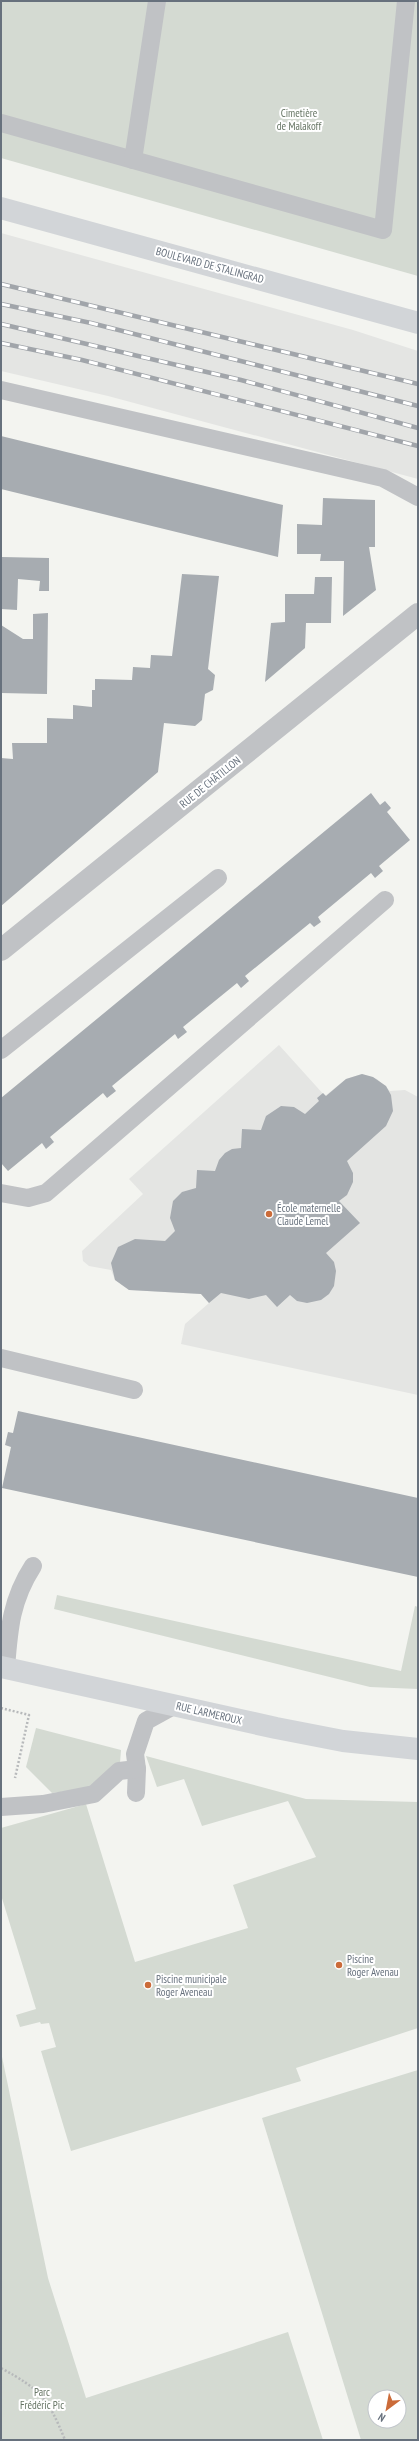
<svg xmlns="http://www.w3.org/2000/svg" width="419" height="2441" viewBox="0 0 419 2441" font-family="'PT Sans Narrow',sans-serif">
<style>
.built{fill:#e4e5e3}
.green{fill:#d4dad2;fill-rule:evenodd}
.building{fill:#a7acb1}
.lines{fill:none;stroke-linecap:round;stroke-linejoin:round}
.path{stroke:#b7b9bb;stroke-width:2.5;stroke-dasharray:2 2;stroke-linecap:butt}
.lane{stroke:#c0c2c5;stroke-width:18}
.street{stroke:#c0c2c5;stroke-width:22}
.secondary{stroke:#d2d5d8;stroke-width:22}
.rail-casing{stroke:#a1a5aa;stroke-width:4.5}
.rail{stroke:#fff;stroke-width:3;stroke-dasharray:9;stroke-linecap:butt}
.poi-dot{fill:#cb6b39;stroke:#fff;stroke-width:1.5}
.labels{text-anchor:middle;stroke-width:4;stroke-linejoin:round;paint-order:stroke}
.park-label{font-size:11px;fill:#667564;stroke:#fff}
.street-label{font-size:11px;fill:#67717d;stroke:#fff}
.poi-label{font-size:11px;fill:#67717d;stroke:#fff;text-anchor:start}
</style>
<rect width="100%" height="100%" fill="#f3f4f0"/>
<!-- built -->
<g class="built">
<polygon points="1,233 353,330 418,351 418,479 108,396 1,371"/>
<polygon points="279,1045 325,1096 346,1079 362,1074 377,1079 390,1091 405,1090 418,1097 418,1395 181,1344 185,1324 209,1303 201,1294 129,1290 115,1280 111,1270 89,1266 83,1261 82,1251 143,1194 129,1179"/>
</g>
<!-- green -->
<g class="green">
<polygon points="1,1 418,1 418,276 1,158"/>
<polygon points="57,1595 401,1671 415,1606 418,1607 418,1689 370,1687 54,1609"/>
<polygon points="36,1728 121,1750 120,1763 94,1788 52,1793 26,1767"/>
<polygon points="146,1756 306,1799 418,1802 418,2028 296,2068 301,2081 71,2151 41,2051 56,2047 49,2023 41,2024 40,2022 20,2027 16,2015 36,2009 1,1895 1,1828 86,1804 135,1962 248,1928 233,1885 316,1857 288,1801 202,1826 184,1779 157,1787"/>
<polygon points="1,2052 48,2278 86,2398 288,2332 323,2440 1,2440"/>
<path d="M418 2070V2440H361L262 2118ZM375 2397H399V2421H375Z"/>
</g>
<!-- building -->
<g class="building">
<polygon points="1,436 283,505 278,557 1,489"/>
<polygon points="323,498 375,500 375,547 369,547 376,590 343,616 344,561 320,561 321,554 297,554 297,524 322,525"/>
<polygon points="2,557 49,558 49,591 39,591 40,581 18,579 17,610 1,609"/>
<polygon points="182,574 219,576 208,669 215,675 213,690 205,694 202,720 195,726 164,723 158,772 1,906 1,758 13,759 12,743 47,743 47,718 73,719 73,705 92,707 92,690 95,690 95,679 132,680 133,667 150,668 151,655 172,656"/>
<polygon points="315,577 332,577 331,623 306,623 305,648 265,682 271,623 285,622 285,594 314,594"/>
<polygon points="48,613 47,694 1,693 1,625 23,639 33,639 33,614"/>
<polygon points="371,793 380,805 385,801 391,808 387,812 410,840 379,866 383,871 375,878 371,873 318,917 321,922 314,927 310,923 245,976 249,981 241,988 237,983 183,1027 187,1032 178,1039 175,1034 112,1086 116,1091 107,1098 103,1093 50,1137 54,1142 46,1149 42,1143 8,1171 1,1163 1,1098"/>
<polygon points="362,1074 373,1077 386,1086 391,1095 393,1111 386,1126 347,1161 353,1173 353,1182 347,1195 339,1201 360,1223 326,1253 334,1262 336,1271 334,1286 329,1294 321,1300 307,1303 297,1301 290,1295 277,1307 266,1295 249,1299 221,1293 209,1303 201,1294 129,1290 115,1280 111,1263 118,1247 135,1239 165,1241 175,1231 170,1218 173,1201 182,1192 196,1188 197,1170 215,1171 219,1160 225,1153 232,1149 241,1148 242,1129 261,1130 266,1116 281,1106 294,1107 305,1114 319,1101 317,1098 323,1093 326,1096 346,1079"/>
<polygon points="18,1411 418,1498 418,1577 2,1488 11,1447 5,1445 8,1432 13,1433"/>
</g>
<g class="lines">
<!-- path -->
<g class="path">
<polyline points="1,1708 29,1715 15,1778"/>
<path d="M1 2368C41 2390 48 2398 65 2440"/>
</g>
<!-- lane -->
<g class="lane">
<polyline points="1,123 383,230 406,1"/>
<polyline points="133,160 157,1"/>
<polyline points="1,390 383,478 418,497"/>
<polyline points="1,1050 218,878"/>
<polyline points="1,1193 28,1198 46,1193 385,900"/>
<polyline points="1,1358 134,1390"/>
<path d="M6 1668C9 1629 11 1600 33 1566"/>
<polyline points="136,1793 137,1769 135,1754 146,1721 175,1705"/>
<polyline points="1,1807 43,1804 94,1794 119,1771 137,1769"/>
</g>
<!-- street -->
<polyline class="street" points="1,950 418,614"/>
<!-- secondary -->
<g class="secondary">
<polyline points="1,208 418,323"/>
<polyline points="1,1667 276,1728 343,1741 418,1749"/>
</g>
<!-- rail casing -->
<g class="rail-casing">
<g id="rail">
<polyline points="1,284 418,384"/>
<polyline points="1,304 91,323 418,406"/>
<polyline points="1,324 241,380 418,428"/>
<polyline points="1,343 82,360 418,446"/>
</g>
</g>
<!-- rail -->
<use href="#rail" class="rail"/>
</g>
<!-- markers -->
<g class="poi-dot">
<circle cx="269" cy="1214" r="4"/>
<circle cx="339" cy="1965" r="4"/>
<circle cx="148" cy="1985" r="4"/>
</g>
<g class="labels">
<!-- park labels -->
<g class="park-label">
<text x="299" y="117">Cimetière<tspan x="299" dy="13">de Malakoff</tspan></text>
<text x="42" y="2396">Parc<tspan x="42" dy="13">Frédéric Pic</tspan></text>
</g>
<!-- street labels -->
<g class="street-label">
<text transform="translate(210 265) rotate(15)" y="4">BOULEVARD DE STALINGRAD</text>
<text transform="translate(210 782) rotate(-39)" y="4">RUE DE CHÂTILLON</text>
<text transform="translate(209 1713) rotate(13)" y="4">RUE LARMEROUX</text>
</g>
<!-- poi labels -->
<g class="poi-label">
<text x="277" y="1212">École maternelle<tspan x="277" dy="13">Claude Lemel</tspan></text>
<text x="347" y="1963">Piscine<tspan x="347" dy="13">Roger Avenau</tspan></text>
<text x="156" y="1983">Piscine municipale<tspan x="156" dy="13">Roger Aveneau</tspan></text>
</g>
</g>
<!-- border -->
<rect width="419" height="2441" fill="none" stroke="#67717d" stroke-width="4"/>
<!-- north arrow -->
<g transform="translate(387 2409) rotate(212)"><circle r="19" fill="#ffffff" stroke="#c2c6cb"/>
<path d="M0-3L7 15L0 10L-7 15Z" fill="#cb6b39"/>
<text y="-6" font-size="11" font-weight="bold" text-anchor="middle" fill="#67717d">N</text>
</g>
</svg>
